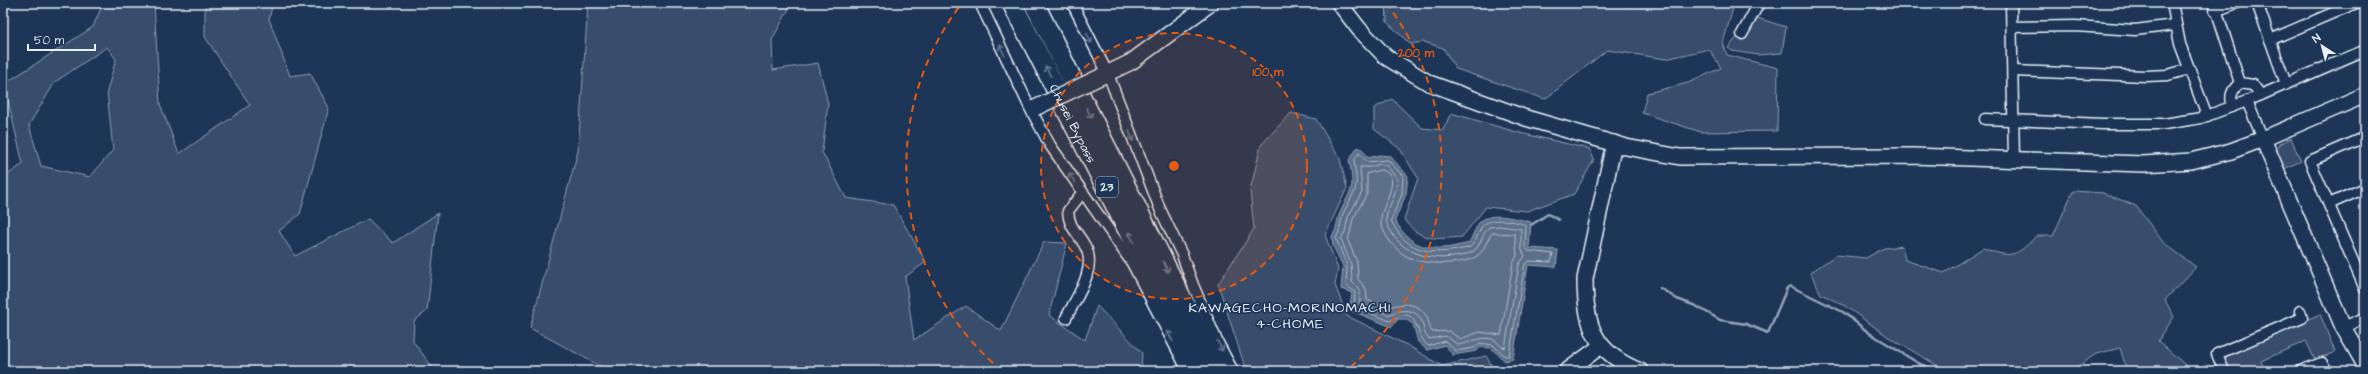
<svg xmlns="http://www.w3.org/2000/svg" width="2368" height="374" viewBox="0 0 2368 374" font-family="'Architects Daughter',sans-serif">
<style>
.green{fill:#374d6c;stroke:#909fb2;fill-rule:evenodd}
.water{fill:#5d7089;stroke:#95a4b5}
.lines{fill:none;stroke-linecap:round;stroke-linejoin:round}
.shore{stroke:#b0bdcc;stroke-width:1}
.stream{stroke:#95a4b5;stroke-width:2.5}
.street-casing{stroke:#e8f1f8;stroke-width:13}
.secondary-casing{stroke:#e8f1f8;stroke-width:18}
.highway-casing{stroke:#e8f1f8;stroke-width:22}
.street{stroke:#1d3557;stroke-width:10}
.secondary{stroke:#1d3557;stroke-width:15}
.highway{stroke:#1d3557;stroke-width:19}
.secondary-bridge-casing{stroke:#e8f1f8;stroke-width:18;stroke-linecap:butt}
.secondary-bridge{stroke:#1d3557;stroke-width:15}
.oneway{stroke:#64778f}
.ring{fill:none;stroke:#e8590c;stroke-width:2;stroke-dasharray:7 5}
.labels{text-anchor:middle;stroke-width:3.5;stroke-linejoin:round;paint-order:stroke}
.shield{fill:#1d3557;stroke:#abb9c8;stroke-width:1}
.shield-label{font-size:12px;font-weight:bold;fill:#e8f1f8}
.street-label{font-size:13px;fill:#e8f1f8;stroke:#1d3557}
.neighbourhood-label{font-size:14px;letter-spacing:1px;fill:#e8f1f8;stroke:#1d3557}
.centre{fill:#e8590c;stroke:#1d3557;stroke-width:2}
.ring-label{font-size:12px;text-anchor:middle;font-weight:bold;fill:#e8590c;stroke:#1d3557;stroke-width:3.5;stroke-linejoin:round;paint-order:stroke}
</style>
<rect width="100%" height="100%" fill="#1d3557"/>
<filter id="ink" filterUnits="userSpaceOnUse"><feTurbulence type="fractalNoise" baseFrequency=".025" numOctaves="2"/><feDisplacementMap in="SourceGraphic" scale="8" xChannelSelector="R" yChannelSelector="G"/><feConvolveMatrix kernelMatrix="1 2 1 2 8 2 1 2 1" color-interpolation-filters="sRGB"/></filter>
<g filter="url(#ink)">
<!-- green -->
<g class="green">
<path d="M103 3H154L160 104 179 154 250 105 205 37V3H273L269 19 290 76 310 73 329 108 300 214 279 231 295 256 368 219 393 243 438 213 427 311 414 321 413 341 435 371H3V178L23 164 4 84 93 27ZM107 47 116 59 107 91 113 150 90 177 41 166 29 125 55 82Z"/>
<polygon points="588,3 792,3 772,40 773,70 818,63 828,104 822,152 846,198 893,205 926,262 905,277 914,340 966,306 1001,331 1044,242 1067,243 1049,315 1085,340 1097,306 1142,353 1141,371 609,371 530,328 578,151"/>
<polygon points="1386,3 1623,3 1626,7 1631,3 1710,3 1733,8 1723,43 1727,55 1778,68 1777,131 1701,132 1642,113 1647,93 1688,83 1721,68 1709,49 1666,59 1607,50 1545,99 1456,69 1443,48 1424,42 1410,44 1387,22"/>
<polygon points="1754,17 1786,27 1782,53 1759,55 1732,51 1728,48"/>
<path d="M1392 99 1422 128 1443 130 1451 113 1520 133 1590 149 1594 160 1574 194 1527 211 1486 207 1462 237C1438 239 1419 242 1404 219L1418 178 1400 149 1374 129V108Z"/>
<polygon points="1291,113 1316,119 1340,159 1347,188 1325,235 1338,269 1335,285 1347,316 1407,345 1442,366 1486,356 1495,371 1249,371 1243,361 1218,284 1254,229 1250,191 1261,145"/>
<polygon points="2291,138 2301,161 2284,169 2277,152 2279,144"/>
<path d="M2073 191 2103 193 2136 206 2163 242 2196 267 2165 300 2174 317 2158 341 2191 370 2205 365 2207 371H2127L2120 348 2096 354 2071 371H1947L1890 338 1845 306 1821 294 1810 273 1836 255 1866 258 1884 248 1902 246 1905 260 1944 273 1983 248C2010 258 2016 258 2036 236H2053Z"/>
<polygon points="2320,314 2335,352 2315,360 2306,341 2261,361 2265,371 2229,371 2224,360 2228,354"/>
</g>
<!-- water -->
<path class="water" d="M1358 147 1362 149 1368 158 1379 155 1390 156 1408 176 1406 194 1395 220C1412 252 1436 252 1469 243 1472 237 1475 229 1479 223 1490 210 1517 219 1531 222L1529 248 1558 250 1556 267 1528 265 1513 359 1505 361 1491 348 1480 347 1477 351 1453 355 1445 345 1427 350 1418 342 1413 324 1405 319H1398L1392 327 1349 310 1352 293 1341 289 1343 266 1333 246 1332 236C1338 228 1336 221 1340 213 1352 186 1355 191 1349 160Z"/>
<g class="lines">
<!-- shore -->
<g class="shore">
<path d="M1359 153 1367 162 1388 160 1403 176 1402 194 1391 220C1406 255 1437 256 1470 247 1475 243 1478 234 1481 228 1489 215 1515 221 1526 225L1525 247 1528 251 1553 254 1551 262 1529 261 1525 264 1509 356H1505L1493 345 1480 343 1474 348 1456 351 1445 341 1428 346C1413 333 1420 302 1390 321L1354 307 1355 292 1346 285 1347 266 1336 238C1341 230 1340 222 1343 214 1356 187 1359 192 1354 161Z"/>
<path d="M1381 164 1386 165 1398 179C1397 193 1387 209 1386 219 1386 224 1390 229 1392 233 1406 259 1447 263 1472 252 1481 247 1482 233 1489 227L1500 226 1521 229V248L1525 256 1519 264 1505 348C1500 347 1498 341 1492 339 1480 336 1471 343 1458 345L1446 336 1429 339C1424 335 1424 328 1422 322 1417 307 1399 309 1389 315L1360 304V290L1352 282 1351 264 1341 239 1345 232 1348 217 1362 192 1360 167H1370Z"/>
<path d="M1381 170C1407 175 1377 210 1381 224 1385 237 1396 251 1408 257 1423 265 1462 266 1477 256 1484 251 1487 240 1492 233L1515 234 1517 256 1513 263 1501 335 1480 332 1460 339 1449 331 1432 332C1429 327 1429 322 1427 317 1419 302 1400 302 1388 308L1367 300 1366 289 1358 279 1357 262 1348 241 1353 219 1367 194V174Z"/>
</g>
<!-- stream -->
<g class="stream">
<polyline points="1531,225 1548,214 1559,220"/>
<polyline points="1660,288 1677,299 1696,306 1720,320 1746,324 1768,333 1787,288 1790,286 1843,312 1868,332 1918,363 1936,371"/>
</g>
<!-- street casing -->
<g class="street-casing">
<g id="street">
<polyline points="980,3 1031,110 1050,145 1132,263 1188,371"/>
<polyline points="1072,3 1108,74 1160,209 1182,255 1193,285 1217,341 1233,371"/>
<polyline points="2011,3 2014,160"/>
<polyline points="2172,3 2180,44 2207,116"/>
<polyline points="2214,3 2240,83"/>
<polyline points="2257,3 2286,84"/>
<polyline points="2215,11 2237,3"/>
<polyline points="2012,27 2075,26 2135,30 2175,25"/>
<polyline points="1742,34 1759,3"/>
<polyline points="2270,40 2356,3"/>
<polyline points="2013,71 2146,76 2168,75 2189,69"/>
<polyline points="2247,101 2263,139"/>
<path d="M2233 106C2229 96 2232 90 2240 83L2253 85 2261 95"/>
<polyline points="1985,119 2103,124 2164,124 2201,118 2247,101 2365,50"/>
<polyline points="2365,137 2310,161 2365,289"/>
<polyline points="2329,204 2365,188"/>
<path d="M1066 318C1076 298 1098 268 1085 246 1077 231 1069 228 1068 211L1082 193"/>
<polyline points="2343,327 2365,318"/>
<polyline points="2224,371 2217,354 2302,318 2300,311"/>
<polyline points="2300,371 2322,363 2327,371"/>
</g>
</g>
<!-- secondary casing -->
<g class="secondary-casing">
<g id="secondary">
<polyline points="1339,3 1359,29 1386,57 1429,83 1526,118 1626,147 1680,157 1913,156 2143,164 2191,161 2231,151 2263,139"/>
<polyline points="1100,77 1131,62 1211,3"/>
<polyline points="2365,95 2263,139 2343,327 2365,365"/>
<path d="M1614 143 1585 279C1585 325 1594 353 1640 371"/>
<polyline points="1567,371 1601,346"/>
</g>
</g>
<!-- highway casing -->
<g class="highway-casing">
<g id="highway">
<path id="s1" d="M1012 3 1200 371"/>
<polyline points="1034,3 1218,371"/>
</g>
</g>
<!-- street -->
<use href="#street" class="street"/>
<!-- secondary -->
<use href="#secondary" class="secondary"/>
<!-- highway -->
<use href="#highway" class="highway"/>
<!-- secondary-bridge casing -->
<g class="secondary-bridge-casing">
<polyline id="secondary-bridge" points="1035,108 1100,77"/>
</g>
<!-- secondary-bridge -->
<use href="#secondary-bridge" class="secondary-bridge"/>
</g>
<!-- one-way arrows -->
<defs><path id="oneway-shaft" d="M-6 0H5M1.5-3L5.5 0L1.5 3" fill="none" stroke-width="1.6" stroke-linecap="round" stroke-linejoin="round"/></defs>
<g class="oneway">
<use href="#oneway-shaft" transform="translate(1089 38) rotate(63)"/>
<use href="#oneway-shaft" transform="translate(1002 50) rotate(-115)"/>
<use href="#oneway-shaft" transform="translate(1048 71) rotate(-118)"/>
<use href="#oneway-shaft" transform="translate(1089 113) rotate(63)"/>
<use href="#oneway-shaft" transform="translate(1131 136) rotate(70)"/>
<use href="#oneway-shaft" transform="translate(1072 178) rotate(-125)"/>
<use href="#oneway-shaft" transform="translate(1131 237) rotate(-116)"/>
<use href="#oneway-shaft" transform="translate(1166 267) rotate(64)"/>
<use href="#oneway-shaft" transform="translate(1170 336) rotate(-118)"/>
<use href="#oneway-shaft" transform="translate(1220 346) rotate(63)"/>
</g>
</g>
<!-- distance rings -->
<circle cx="1174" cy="166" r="133" fill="#e8590c" fill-opacity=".12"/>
<g class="ring">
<circle cx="1174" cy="166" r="133"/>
<path d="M1002 371A267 267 0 0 1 962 3M1386 3A267 267 0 0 1 1346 371"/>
</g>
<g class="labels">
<!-- shield labels -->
<rect class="shield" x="1096" y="177" width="22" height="20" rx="3"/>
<g class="shield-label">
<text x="1107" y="191">23</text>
</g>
<!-- street labels -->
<g class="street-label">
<text dy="5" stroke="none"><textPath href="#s1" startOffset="135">Chusei Bypass</textPath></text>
</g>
<!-- neighbourhood labels -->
<g class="neighbourhood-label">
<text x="1290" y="312">KAWAGECHO-MORINOMACHI<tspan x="1290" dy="16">4-CHOME</tspan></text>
</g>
</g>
<circle cx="1174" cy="166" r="6" class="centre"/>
<g class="ring-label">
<text x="1416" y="57">200 m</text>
<text x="1268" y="76">100 m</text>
</g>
<!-- margin -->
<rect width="2368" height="374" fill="none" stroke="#1d3557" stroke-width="16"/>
<rect x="8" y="8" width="2352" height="358" fill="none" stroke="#e8f1f8" stroke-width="1.5" filter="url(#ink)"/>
<!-- north arrow -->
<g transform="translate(2322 46) rotate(324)" stroke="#1d3557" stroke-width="3" paint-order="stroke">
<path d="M0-3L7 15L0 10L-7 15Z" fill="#e8f1f8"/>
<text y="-6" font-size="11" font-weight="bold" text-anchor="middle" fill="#e8f1f8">N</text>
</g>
<!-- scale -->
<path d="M28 44v6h67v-6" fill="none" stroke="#e8f1f8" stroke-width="2"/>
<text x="34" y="44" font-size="12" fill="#e8f1f8" stroke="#1d3557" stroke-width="3" paint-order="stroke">50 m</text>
</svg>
